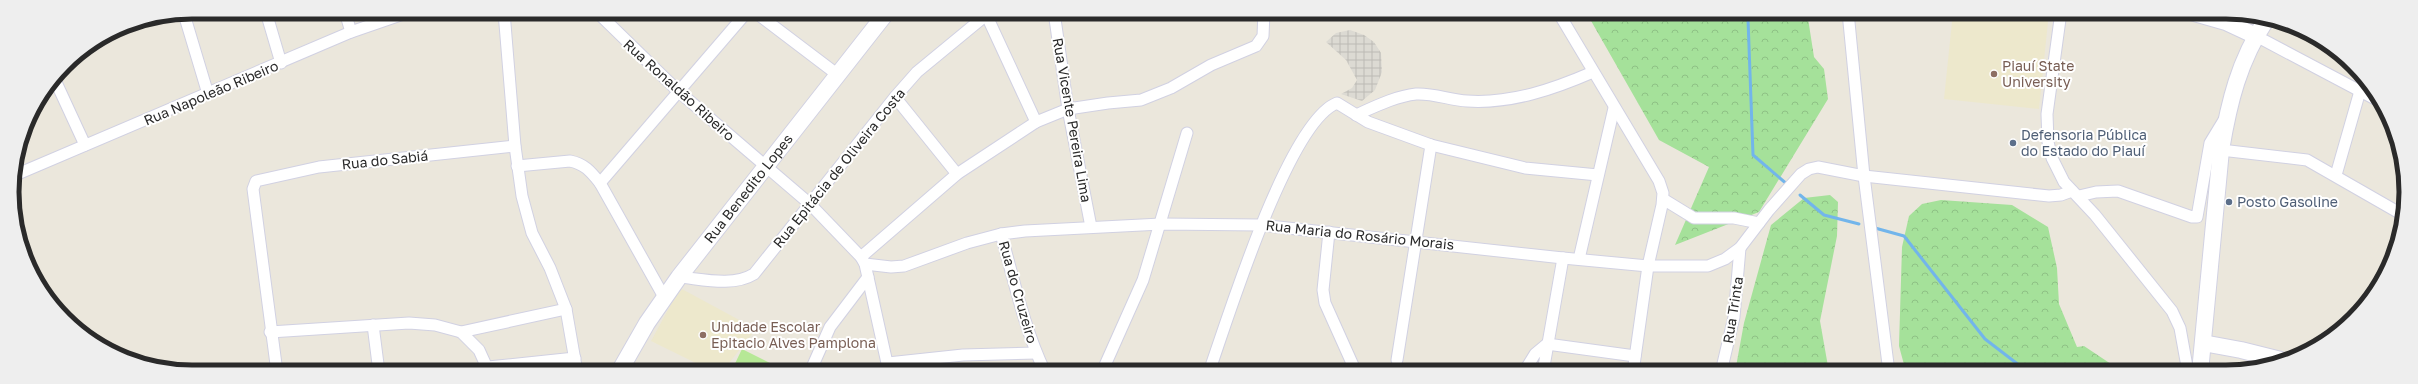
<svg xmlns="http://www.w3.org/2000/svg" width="2418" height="384" viewBox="0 0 2418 384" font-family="'Golos Text',sans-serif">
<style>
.education{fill:#ede8cc}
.forest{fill:url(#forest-crowns)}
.pitch{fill:#b6e896}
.plaza{fill:url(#plaza-grid)}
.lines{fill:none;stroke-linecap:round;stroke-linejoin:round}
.stream{stroke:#72b5eb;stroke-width:3}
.street-casing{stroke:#d1d1e2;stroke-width:13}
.secondary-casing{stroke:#d1d1e2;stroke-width:18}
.street{stroke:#fff;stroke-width:11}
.secondary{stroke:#fff;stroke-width:16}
.education-dot{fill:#8d6e63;stroke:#fff;stroke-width:1.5}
.service-dot{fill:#5c6f8a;stroke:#fff;stroke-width:1.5}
.labels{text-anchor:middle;stroke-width:4;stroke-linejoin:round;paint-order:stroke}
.education-label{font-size:14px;fill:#785e54;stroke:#fff;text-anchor:start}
.street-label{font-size:14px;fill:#2a2a2a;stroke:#fff}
.service-label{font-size:14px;fill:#4e5e75;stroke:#fff;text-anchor:start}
.rim{fill:none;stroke:#2a2a2a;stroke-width:5}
</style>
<defs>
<pattern id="forest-crowns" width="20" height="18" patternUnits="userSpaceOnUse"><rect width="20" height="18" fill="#a5e19a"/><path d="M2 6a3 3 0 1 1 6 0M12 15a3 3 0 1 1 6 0" fill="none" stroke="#8ec185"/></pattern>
<pattern id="plaza-grid" width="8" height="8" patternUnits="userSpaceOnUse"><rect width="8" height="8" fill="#dcdad3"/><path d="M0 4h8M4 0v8" fill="none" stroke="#bdbbb5"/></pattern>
</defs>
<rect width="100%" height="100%" fill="#ebe7dc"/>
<!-- education -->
<g class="education">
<polygon points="1953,12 2049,12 2039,109 1944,99"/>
<polygon points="680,288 756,329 722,372 714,372 651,341"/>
</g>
<!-- forest -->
<g class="forest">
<polygon points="1586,12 1807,12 1814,57 1824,69 1828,99 1759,212 1675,245 1709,167 1659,140"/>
<polygon points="1830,195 1838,202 1837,236 1820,321 1829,372 1735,372 1744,323 1771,225 1804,198"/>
<polygon points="1941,200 2012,205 2048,227 2057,268 2059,304 2077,347 2084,346 2123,372 1906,372 1899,346 1902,247 1909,216 1922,204"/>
</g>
<!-- pitch -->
<polygon class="pitch" points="742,349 782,369 781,372 731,372"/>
<!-- plaza -->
<polygon class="plaza" points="1350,30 1364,35 1374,42 1381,53 1382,72 1375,90 1362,101 1341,94 1352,88 1357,80 1346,60 1326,42 1336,33"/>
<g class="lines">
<!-- stream -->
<g class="stream">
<polyline points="1740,12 1748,19 1753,155 1788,185"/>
<polyline points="1800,195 1824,215 1859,224"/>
<polyline points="1875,228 1904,236 1985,339 2028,372"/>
</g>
<!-- street casing -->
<g class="street-casing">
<g id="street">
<polyline points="266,12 281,63"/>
<polyline points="345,12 351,32"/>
<polyline points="504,12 515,146 522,196 532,233 550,268 566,309 577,372"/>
<polyline points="597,12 678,91 810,204 861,257 865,264 889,372"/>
<polyline points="755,12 838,75"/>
<polyline points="985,12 1036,122"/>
<polyline points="1054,12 1068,109 1091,227"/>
<polyline points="1558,12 1659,181 1663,193 1662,205 1648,266 1633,372"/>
<polyline points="1848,12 1864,176 1889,372"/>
<polyline points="2061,12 2047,114 2048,142 2052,158 2064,182 2095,215 2172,311 2180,328 2188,372"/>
<polyline points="184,14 208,94"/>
<polyline points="2256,36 2377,100"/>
<polyline points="55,80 85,145"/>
<polyline points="895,97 957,174"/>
<path d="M1356 115C1374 107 1396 96 1416 94 1433 93 1450 100 1467 101 1511 104 1554 89 1593 72"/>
<polyline points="2221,150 2307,160 2403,215"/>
<path d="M517 166 570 161C585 164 591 172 600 183L664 297"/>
<polyline points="2336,175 2360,91"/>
<polyline points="13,176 351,32 409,12"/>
<polyline points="600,183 747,12"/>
<polyline points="2079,196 2096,192 2118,191 2192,217 2197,217 2210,143 2224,120"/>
<polyline points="1663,199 1694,218 1734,218 1759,223"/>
<polyline points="1329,232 1323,290 1325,303 1356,372"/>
<path d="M1001 234C1014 280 1024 328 1045 372"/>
<polyline points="861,257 957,174 1036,122 1068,109 1108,103 1141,100 1171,88 1211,65 1256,46 1263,36 1264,12"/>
<polyline points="1579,259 1614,108"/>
<polyline points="865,264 891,267 904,266 967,243 1001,234 1025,231 1161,224 1260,225 1563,258 1648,266 1708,266 1725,259 1740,248 1769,210 1801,174 1809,169 1818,167 1864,176 2049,196 2061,195 2072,191"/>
<path d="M679 277C702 279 733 287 754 274L895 97 917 72 985 16"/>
<polyline points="373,325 379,372"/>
<polyline points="270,332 409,323 435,325 461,332 566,309"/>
<polyline points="461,332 479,350 489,372"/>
<polyline points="1397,360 1431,145"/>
<polyline points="888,363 963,355 1036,353"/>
<polyline points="488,367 575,358"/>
<polyline points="277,372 253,189 256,181 319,167 515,146"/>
<polyline points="810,372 830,327 868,277"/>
<polyline points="1102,372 1143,280 1187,133"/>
<path d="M1209 372C1228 318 1288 122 1337 103L1368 122 1431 145 1525 168 1598 175"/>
<polyline points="1524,372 1535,354 1547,344 1635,356"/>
<polyline points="1543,372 1563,258"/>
<polyline points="1721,372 1734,317 1740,248"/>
</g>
</g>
<!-- secondary casing -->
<g class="secondary-casing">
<g id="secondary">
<polyline points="2191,12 2226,22 2256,36"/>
<polyline points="2203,343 2241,350 2281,360"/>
<path id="s1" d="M619 372 647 323 679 277 887 12"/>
<path d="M2200 372 2221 150C2229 102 2239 61 2266 20"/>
</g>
</g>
<!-- street -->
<use href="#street" class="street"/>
<!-- secondary -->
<use href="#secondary" class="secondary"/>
</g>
<!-- markers -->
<g class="education-dot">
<circle cx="1994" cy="74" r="4"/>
<circle cx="703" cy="335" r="4"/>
</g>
<g class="service-dot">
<circle cx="2013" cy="143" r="4"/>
<circle cx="2229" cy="202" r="4"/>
</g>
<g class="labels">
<!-- education labels -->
<g class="education-label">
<text x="2002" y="71">Piauí State<tspan x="2002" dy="16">University</tspan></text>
<text x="711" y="332">Unidade Escolar<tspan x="711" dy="16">Epitacio Alves Pamplona</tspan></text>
</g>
<!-- street labels -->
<g class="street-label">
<text transform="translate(679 90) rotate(42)" y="5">Rua Ronaldão Ribeiro</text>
<text transform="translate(211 93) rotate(-23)" y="5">Rua Napoleão Ribeiro</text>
<text transform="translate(1072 120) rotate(80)" y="5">Rua Vicente Pereira Lima</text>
<text transform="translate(385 160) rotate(-6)" y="5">Rua do Sabiá</text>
<text transform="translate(839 168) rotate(-51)" y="5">Rua Epitácia de Oliveira Costa</text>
<text dy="5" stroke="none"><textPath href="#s1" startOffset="225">Rua Benedito Lopes</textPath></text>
<text transform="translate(1360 235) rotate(6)" y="5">Rua Maria do Rosário Morais</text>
<text transform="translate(1018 292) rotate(74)" y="5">Rua do Cruzeiro</text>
<text transform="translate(1733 310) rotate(-81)" y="5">Rua Trinta</text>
</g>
<!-- service labels -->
<g class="service-label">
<text x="2021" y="140">Defensoria Pública<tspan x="2021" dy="16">do Estado do Piauí</tspan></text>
<text x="2237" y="207">Posto Gasoline</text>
</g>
</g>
<!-- crop -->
<path d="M0 0H2418V384H0ZM192 19H2226A173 173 0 0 1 2399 192V192A173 173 0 0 1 2226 365H192A173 173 0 0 1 19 192V192A173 173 0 0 1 192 19Z" fill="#eee" fill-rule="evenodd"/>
<path class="rim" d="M192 19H2226A173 173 0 0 1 2399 192V192A173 173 0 0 1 2226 365H192A173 173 0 0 1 19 192V192A173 173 0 0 1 192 19Z"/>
</svg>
